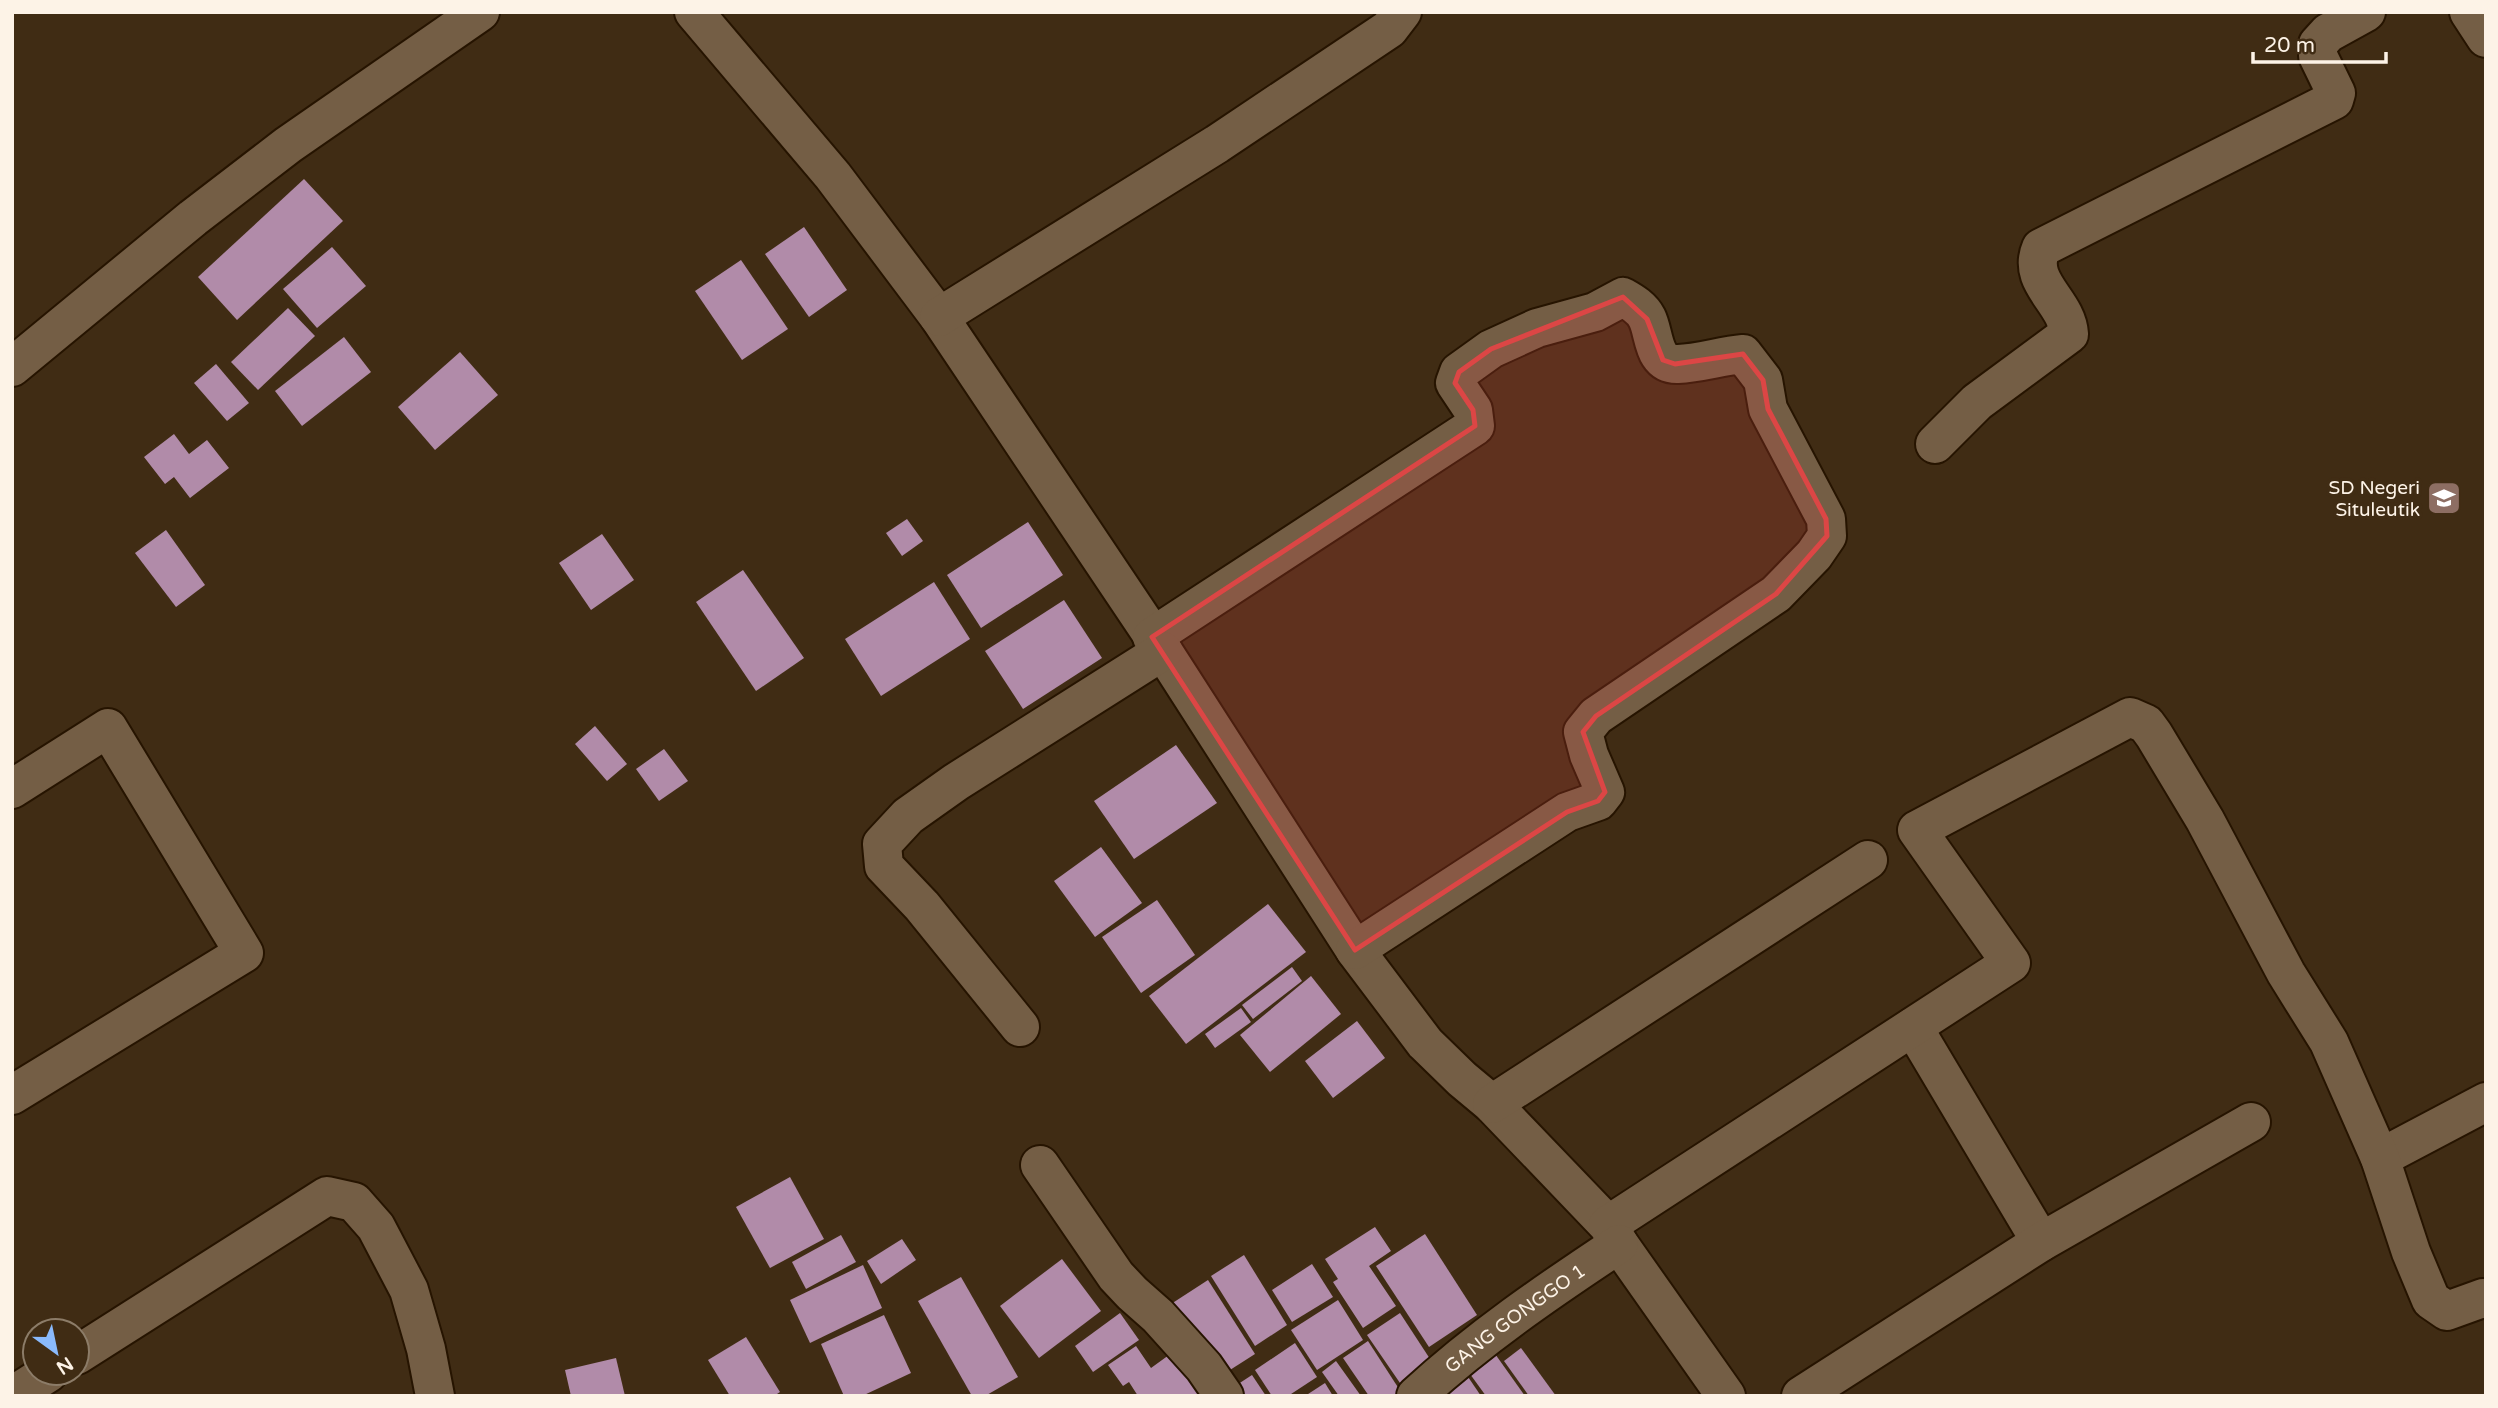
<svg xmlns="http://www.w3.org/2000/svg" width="2498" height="1408" viewBox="0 0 2498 1408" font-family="'Varela Round',sans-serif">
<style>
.building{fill:#b18ba9}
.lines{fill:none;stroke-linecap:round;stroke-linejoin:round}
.minor-casing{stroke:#261400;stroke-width:42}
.minor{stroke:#745e45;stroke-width:38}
.marked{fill:#dc4645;fill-opacity:0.2;stroke:#dc4645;stroke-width:5;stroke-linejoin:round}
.labels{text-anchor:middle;stroke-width:7;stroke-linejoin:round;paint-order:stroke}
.poi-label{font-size:19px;fill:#fdf3e7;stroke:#402c14;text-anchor:end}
.street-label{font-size:19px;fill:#fdf3e7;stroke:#402c14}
</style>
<rect width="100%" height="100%" fill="#402c14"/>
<!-- building -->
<g class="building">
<polygon points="304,179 343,221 237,320 198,277"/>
<polygon points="804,227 847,290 809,317 765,254"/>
<polygon points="332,247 366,286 317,328 283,289"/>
<polygon points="741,260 788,329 742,360 695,291"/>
<polygon points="288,308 315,336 258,390 231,362"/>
<polygon points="344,337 371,372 302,426 275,391"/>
<polygon points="460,352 498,395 435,450 398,407"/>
<polygon points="216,364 249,403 227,421 194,383"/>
<polygon points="174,434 189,454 207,440 229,468 190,498 174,477 165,484 144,457"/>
<polygon points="907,519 923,541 902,556 886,533"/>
<polygon points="1028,522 1063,575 981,628 947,575"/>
<polygon points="166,530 205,585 176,607 135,553"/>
<polygon points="602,534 634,580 591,610 559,563"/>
<polygon points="743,570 804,658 756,691 696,602"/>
<polygon points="934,582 970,639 881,696 845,639"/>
<polygon points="1064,600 1102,658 1023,709 985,651"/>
<polygon points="595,726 627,764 607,781 575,744"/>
<polygon points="1176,745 1217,803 1134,859 1094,801"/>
<polygon points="664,749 688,781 659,801 636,769"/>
<polygon points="1101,847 1142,903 1095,937 1054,881"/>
<polygon points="1157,900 1195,955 1141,993 1102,937"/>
<polygon points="1268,904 1306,952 1186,1044 1149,996"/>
<polygon points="1292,967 1302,981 1253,1019 1242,1005"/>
<polygon points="1311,976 1341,1014 1270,1072 1240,1035"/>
<polygon points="1241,1008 1251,1022 1215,1048 1205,1034"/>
<polygon points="1357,1021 1385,1058 1333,1098 1305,1061"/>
<polygon points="790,1177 824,1239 770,1268 736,1207"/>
<polygon points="1375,1227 1391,1251 1369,1266 1396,1306 1363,1328 1333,1282 1338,1279 1325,1259"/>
<polygon points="1425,1234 1477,1315 1429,1347 1376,1266"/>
<polygon points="841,1235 856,1262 806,1289 792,1262"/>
<polygon points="902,1239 916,1260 881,1284 867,1261"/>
<polygon points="1244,1255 1287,1325 1255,1346 1211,1276"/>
<polygon points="1062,1259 1101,1311 1039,1358 1000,1306"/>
<polygon points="1312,1264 1333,1297 1292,1322 1272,1290"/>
<polygon points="863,1265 882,1308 810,1343 790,1300"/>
<polygon points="961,1277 1018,1377 985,1396 972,1396 918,1301"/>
<polygon points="1208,1280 1255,1354 1219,1377 1171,1304"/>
<polygon points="1338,1300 1363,1340 1317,1370 1291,1330"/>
<polygon points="1120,1313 1139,1340 1093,1372 1075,1346"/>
<polygon points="1400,1313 1432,1362 1400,1383 1367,1335"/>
<polygon points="884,1315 911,1373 862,1396 844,1396 821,1344"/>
<polygon points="746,1337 780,1392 774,1396 730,1396 708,1360"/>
<polygon points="1368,1341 1401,1392 1396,1396 1369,1396 1343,1358"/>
<polygon points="1295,1343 1317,1377 1288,1396 1272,1396 1255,1370"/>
<polygon points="1488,1344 1525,1396 1486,1396 1462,1363"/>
<polygon points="1136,1346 1151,1368 1180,1347 1209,1389 1200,1396 1138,1396 1129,1382 1123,1386 1108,1365"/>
<polygon points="1521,1348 1556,1396 1529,1396 1504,1361"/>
<polygon points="616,1358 625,1396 571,1396 565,1370"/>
<polygon points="1336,1361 1361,1396 1339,1396 1322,1372"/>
<polygon points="1464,1371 1481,1396 1429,1396"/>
<polygon points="1252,1375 1266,1396 1233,1396 1229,1390"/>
<polygon points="1325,1383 1333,1396 1305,1396"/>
</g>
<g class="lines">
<!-- minor casing -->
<g class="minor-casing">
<g id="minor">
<polyline points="694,12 833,176 939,317 1163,651 1355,950 1425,1043 1462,1079 1492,1104 1608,1225 1619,1244 1726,1396"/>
<polyline points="2469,12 2486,38"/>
<polyline points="939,317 1217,144 1389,29 1402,12"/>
<polyline points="12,367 193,218 288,145 480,12"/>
<path d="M1935 444 1977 402 2069 334C2067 301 2026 283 2041 248L2334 100 2336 93 2318 56V44L2328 33 2366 12"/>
<path d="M1152 637 1475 426 1473 410 1455 383 1459 372 1491 349 1537 328 1595 312 1623 297C1632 302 1642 308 1647 318 1655 334 1652 365 1678 364 1700 363 1721 356 1743 354L1763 380 1768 409 1826 519 1827 536 1814 555 1776 594 1596 716 1583 732 1589 755 1605 792 1598 801 1567 812 1355 950"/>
<polyline points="12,789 108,728 244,953 12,1095"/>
<polyline points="1020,1027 922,906 884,866 882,844 908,816 956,782 1163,651"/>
<polyline points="1913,1027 2041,1242"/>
<polyline points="1492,1104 1868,860"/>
<polyline points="2380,1158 2486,1102"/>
<polyline points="1040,1165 1116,1276 1132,1293 1158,1316 1204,1367 1224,1396"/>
<polyline points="1608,1225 2011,963 1917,830 2130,717 2146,724 2154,735 2205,820 2286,973 2329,1042 2380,1158 2411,1252 2431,1300 2447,1311 2483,1298 2486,1299"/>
<polyline points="77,1355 327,1196 354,1202 376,1227 409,1290 426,1349 435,1396"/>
<polyline points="12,1396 48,1373"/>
<path id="s1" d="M1416 1396C1479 1338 1548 1291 1619 1244"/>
<polyline points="1801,1396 2041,1242 2251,1122"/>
</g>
</g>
<!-- minor -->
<use href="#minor" class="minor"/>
</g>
<!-- marked area -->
<path class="marked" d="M1623 297 1647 319 1663 360 1675 364 1743 354 1763 380 1768 409 1826 519 1827 536 1776 594 1596 716 1583 732 1605 792 1598 801 1567 812 1355 950 1152 637 1475 426 1473 410 1455 383 1459 372 1491 349Z"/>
<!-- icons -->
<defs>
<g id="school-square" transform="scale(1.75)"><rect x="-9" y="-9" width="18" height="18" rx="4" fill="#8d6e63" stroke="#402c14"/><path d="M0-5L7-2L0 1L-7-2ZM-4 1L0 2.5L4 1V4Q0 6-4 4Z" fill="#fff"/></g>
</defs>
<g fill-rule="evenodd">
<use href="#school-square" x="2444" y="498"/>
</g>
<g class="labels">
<!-- poi labels -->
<g class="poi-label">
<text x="2420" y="494">SD Negeri<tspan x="2420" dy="22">Situleutik</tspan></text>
</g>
<!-- street labels -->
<g class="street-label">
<text dy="7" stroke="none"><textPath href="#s1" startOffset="126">GANG GONGGO 1</textPath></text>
</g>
</g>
<!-- border -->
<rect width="2498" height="1408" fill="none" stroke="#fdf3e7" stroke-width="28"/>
<!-- north arrow -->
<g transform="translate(56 1352) rotate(147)"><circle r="33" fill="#402c14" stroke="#8c7c68" stroke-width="2"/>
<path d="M0-5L12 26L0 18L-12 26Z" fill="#8abafc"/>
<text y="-10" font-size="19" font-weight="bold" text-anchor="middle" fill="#fdf3e7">N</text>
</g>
<!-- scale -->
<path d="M2253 52v10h133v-10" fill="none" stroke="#fdf3e7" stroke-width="3.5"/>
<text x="2264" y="52" font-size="21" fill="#fdf3e7" stroke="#402c14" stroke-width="5" paint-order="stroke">20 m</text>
</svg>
